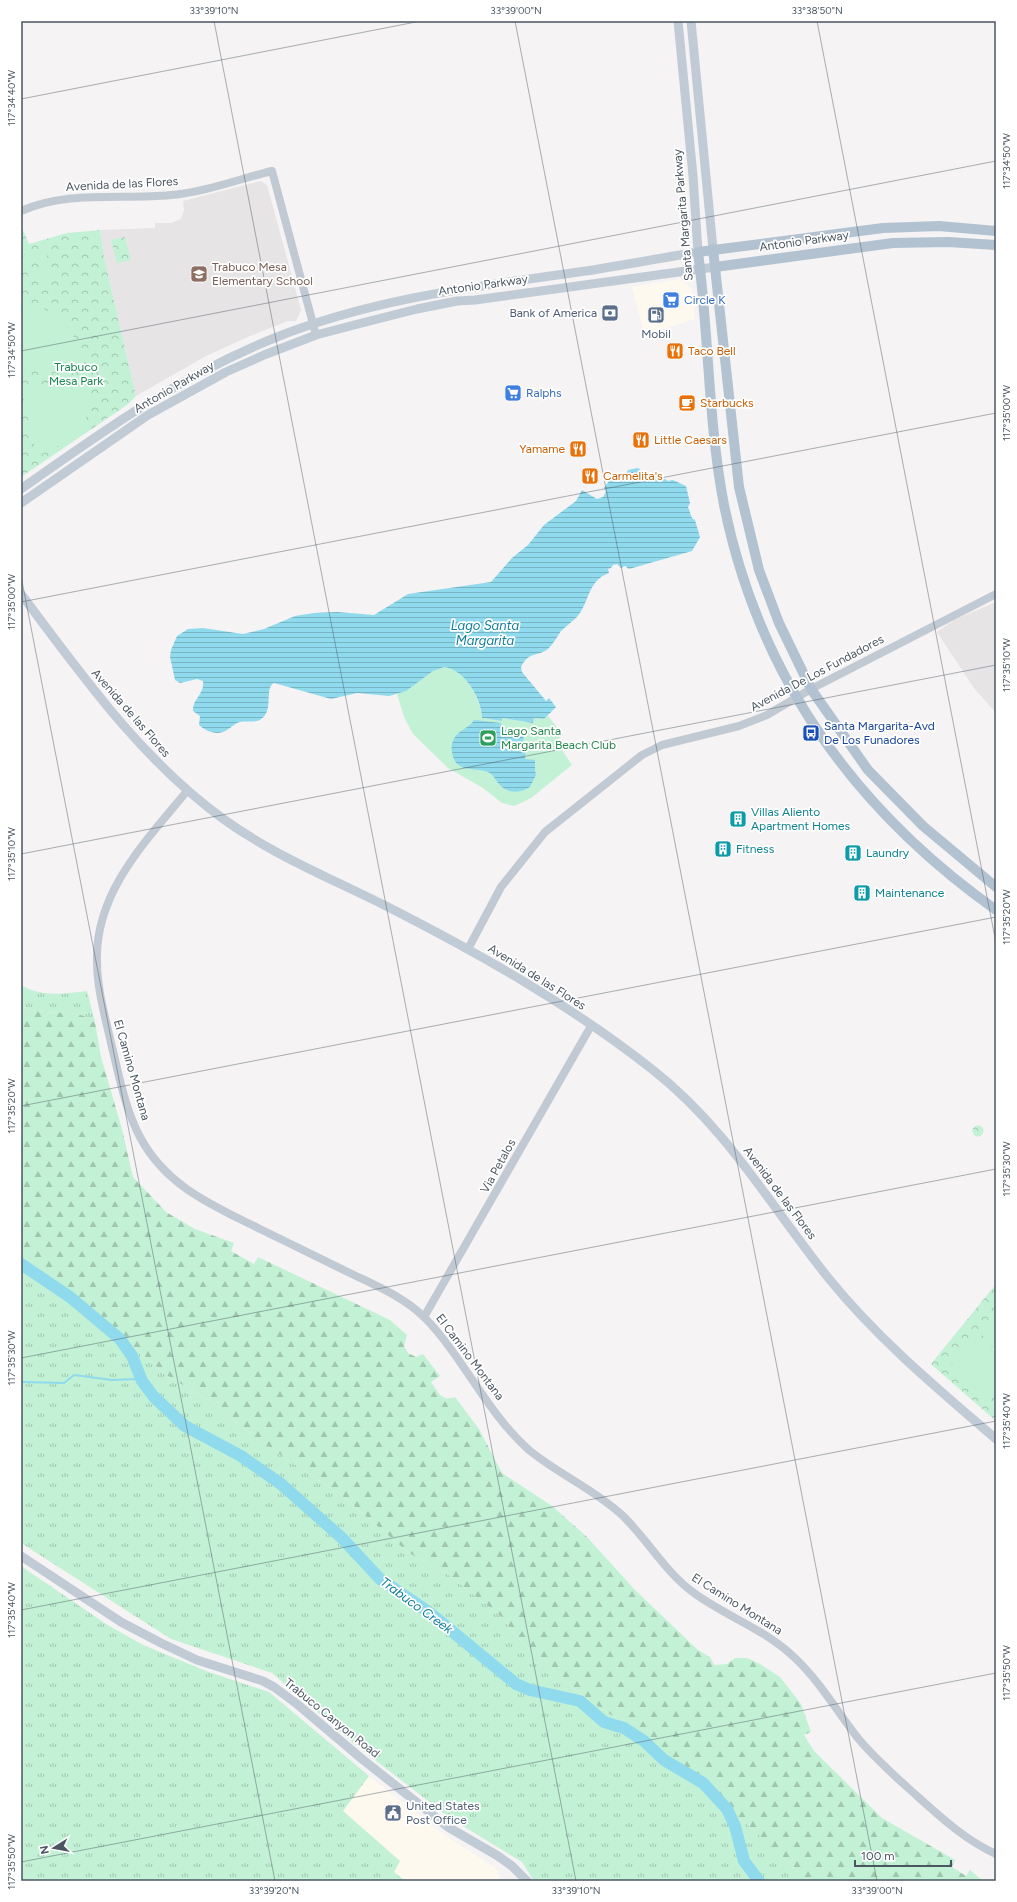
<svg xmlns="http://www.w3.org/2000/svg" width="1017" height="1902" viewBox="0 0 1017 1902" font-family="Figtree,sans-serif">
<style>
.commercial{fill:#fdf9ef}
.education{fill:#e6e4e5}
.grass{fill:url(#grass-tufts)}
.forest{fill:url(#forest-firs)}
.park{fill:url(#park-crowns)}
.pitch{fill:#c3f1d5}
.water{fill:url(#water-rules)}
.lines{fill:none;stroke-linecap:round;stroke-linejoin:round}
.stream{stroke:#90daee;stroke-width:2}
.river{stroke:#90daee;stroke-width:12}
.tertiary{stroke:#c1cad2;stroke-width:8}
.secondary{stroke:#c1cbd6;stroke-width:9}
.primary{stroke:#b3c2d1;stroke-width:10}
.ticks{fill:none;stroke:#4a5661;stroke-width:1;stroke-opacity:0.45}
.labels{text-anchor:middle;stroke-width:3.5;stroke-linejoin:round;paint-order:stroke}
.street-label{font-size:12px;fill:#4a5661;stroke:#fff}
.education-label{font-size:12px;fill:#785e54;stroke:#fff;text-anchor:start}
.shop-label{font-size:12px;fill:#366cbe;stroke:#fff;text-anchor:start}
.service-label{font-size:12px;fill:#4e5e75;stroke:#fff;text-anchor:end}
.food-label{font-size:12px;fill:#c56008;stroke:#fff;text-anchor:start}
.park-label{font-size:12px;fill:#17864f;stroke:#fff}
.transit-label{font-size:12px;fill:#164399;stroke:#fff;text-anchor:start}
.leisure-label{font-size:12px;fill:#27864d;stroke:#fff;text-anchor:start}
.culture-label{font-size:12px;fill:#0d838f;stroke:#fff;text-anchor:start}
.water-label{font-size:13px;font-style:italic;fill:#0c7c9b;stroke:#fff}
.neatline{fill:none;stroke:#4a5661;stroke-width:1.5}
.ticks-label{font-size:10px;text-anchor:middle;fill:#4a5661}
</style>
<defs>
<pattern id="grass-tufts" width="24" height="20" patternUnits="userSpaceOnUse"><rect width="24" height="20" fill="#c3f1d5"/><path d="M3 7l-1-3M5 7V3M7 7l1-3M15 17l-1-3M17 17v-4M19 17l1-3" fill="none" stroke="#a0c6b0"/></pattern>
<pattern id="forest-firs" width="22" height="20" patternUnits="userSpaceOnUse"><rect width="22" height="20" fill="#c3f1d5"/><path d="M5 1l3.5 6h-7zM16 11l3.5 6h-7z" fill="#a0c6b0"/></pattern>
<pattern id="park-crowns" width="20" height="18" patternUnits="userSpaceOnUse"><rect width="20" height="18" fill="#c3f1d5"/><path d="M2 6a3 3 0 1 1 6 0M12 15a3 3 0 1 1 6 0" fill="none" stroke="#a0c6b0"/></pattern>
<pattern id="water-rules" width="6" height="5" patternUnits="userSpaceOnUse"><rect width="6" height="5" fill="#90daee"/><path d="M0 2.5h6" fill="none" stroke="#78b4c4"/></pattern>
</defs>
<rect width="100%" height="100%" fill="#f5f3f3"/>
<!-- commercial -->
<g class="commercial">
<polygon points="680,279 692,289 695,319 654,332 643,330 632,287"/>
<polygon points="369,1776 435,1828 498,1870 500,1881 405,1881 394,1872 400,1861 343,1811"/>
</g>
<!-- education -->
<g class="education">
<polygon points="261,181 267,185 301,310 296,321 288,321 250,336 206,356 136,396 104,257 100,230 155,228 155,223 172,223 181,219 184,210 183,201"/>
<polygon points="996,602 996,713 974,688 937,632 956,619"/>
</g>
<!-- grass -->
<g class="grass">
<path d="M21 985C41 997 64 994 87 991L95 1022C75 1006 43 1018 21 1006Z"/>
<polygon points="21,1259 86,1305 165,1374 214,1404 263,1443 340,1494 409,1553 449,1575 502,1617 524,1645 546,1661 558,1676 593,1703 652,1742 696,1785 749,1826 808,1881 534,1881 522,1862 450,1818 352,1742 272,1673 171,1639 21,1543"/>
<polygon points="21,1566 106,1624 143,1645 206,1671 269,1692 369,1776 343,1811 400,1861 394,1872 405,1881 21,1881"/>
</g>
<!-- forest -->
<path class="forest" d="M21 1006C43 1018 75 1006 95 1022L101 1057 122 1129 133 1177 166 1212 195 1229 234 1243 231 1251 254 1264 258 1257 390 1320 407 1335 404 1346 408 1353 416 1357 423 1354 440 1376 431 1382C439 1393 441 1402 455 1397L479 1429 502 1473 552 1506 586 1536 635 1590 698 1650 710 1657 714 1665 727 1664 735 1658H747L760 1664 780 1677 801 1704 811 1732 804 1735 814 1751 882 1818 955 1860 952 1867 966 1876 970 1870 983 1881H808L749 1826 696 1785 652 1742 593 1703 558 1676 546 1661 524 1645 502 1617 449 1575 409 1553 340 1494 263 1443 214 1404 165 1374 86 1305 21 1259Z"/>
<!-- park -->
<g class="park">
<polygon points="21,226 29,244 67,233 100,230 104,257 136,396 127,405 21,477"/>
<polygon points="125,237 131,260 117,263 111,240"/>
<circle cx="978" cy="1131" r="5.5"/>
<polygon points="996,1284 996,1421 931,1364"/>
</g>
<!-- pitch -->
<g class="pitch">
<polygon points="45,249 48,259 26,265 23,255"/>
<polygon points="50,266 52,276 30,282 27,272"/>
<path d="M21 306C55 304 74 328 82 358L21 373Z"/>
<path d="M86 374C88 384 92 394 90 405 87 429 59 448 37 456L22 393 25 388Z"/>
<path d="M442 667C464 665 481 700 482 718L502 721V718L533 723 534 718 544 719 548 716 563 735 556 741 572 765 531 798 521 803 514 806 502 803 483 788 448 768 413 734 404 717 397 694C414 688 425 672 442 667Z"/>
<polygon points="996,1319 996,1350 981,1334"/>
<polygon points="976,1339 996,1359 996,1393 988,1401 951,1363"/>
</g>
<!-- water -->
<g class="water">
<path d="M637 468 640 469 642 474 647 477 656 474 668 481 673 480 686 486 690 503 688 507 692 518 695 520 700 537 692 551 629 569 625 566 621 568 617 564 613 565 611 568 608 569 609 573C587 581 590 602 577 617 572 622 566 626 561 631 557 637 553 644 548 649 537 657 529 651 521 667L522 672 546 701 549 698 556 707 544 719 534 718 533 723 502 718V721L482 718C482 700 465 669 444 667L433 671 406 691 389 696 357 693 331 699 274 683C265 688 272 706 265 715 258 725 250 720 240 722 235 723 232 727 227 730 218 736 207 732 199 725L200 716 193 711C192 699 205 694 203 681L197 679 180 683 175 680 170 657 171 650 177 636 188 629 203 628 243 634 264 629 295 616 314 613 337 612 374 615 408 594 491 582 512 558 528 545 544 525 576 501 582 490 597 499 603 497 606 492 604 488 609 481 624 478 628 470Z"/>
<path d="M474 720 501 723V729L517 731V734L524 735 522 749H526L525 759 535 760V770L536 775 530 787C519 794 507 794 498 783 495 779 494 776 490 773 477 766 455 775 452 752 451 747 452 741 455 737 461 729 469 728 474 720Z"/>
</g>
<g class="lines">
<!-- stream -->
<polyline class="stream" points="21,1382 64,1383 74,1375 112,1380 135,1379 142,1381"/>
<!-- river -->
<polyline class="river" points="21,1264 70,1297 120,1339 132,1356 142,1381 154,1397 185,1426 241,1456 281,1484 342,1538 380,1579 430,1613 516,1684 530,1690 580,1701 604,1722 624,1728 644,1741 664,1760 703,1783 727,1809 735,1826 744,1861 759,1881"/>
<!-- tertiary -->
<g class="tertiary">
<path d="M21 211C69 190 121 200 171 195 205 192 239 179 272 171L316 335"/>
<path d="M187 791C146 841 95 892 97 961 97 989 105 1016 111 1043 119 1075 125 1109 140 1137 166 1186 212 1205 258 1228 290 1244 322 1259 354 1275 379 1287 405 1298 425 1318 464 1358 487 1413 529 1450 558 1474 594 1489 622 1515 648 1540 665 1572 694 1593 727 1617 767 1630 796 1659 820 1682 837 1711 857 1737 875 1759 896 1777 917 1796 942 1818 965 1840 996 1854"/>
<polyline points="468,949 501,887 545,832 642,755 662,745 739,726 767,715 811,689 996,594"/>
<polyline points="424,1317 591,1026"/>
</g>
<!-- secondary -->
<g class="secondary">
<polyline points="691,21 713,249"/>
<path d="M21 489C103 431 179 377 272 339 373 298 480 286 586 271 624 265 661 258 698 252L693 176 678 21"/>
<polyline points="21,503 148,415 226,372 264,355 316,335 358,324 417,309 457,301 475,300 715,267"/>
<path d="M21 594C82 675 140 758 222 818 274 856 333 879 390 908 482 955 572 1006 653 1070 728 1129 771 1207 830 1280 879 1340 938 1389 996 1439"/>
<polyline points="21,1556 121,1622 161,1643 197,1660 263,1681 274,1687 297,1704 362,1759 448,1827 498,1856 512,1866 527,1881"/>
</g>
<!-- primary -->
<g class="primary">
<path d="M996 231 939 226 883 228 698 252C709 335 708 422 724 505 759 677 854 809 996 910"/>
<polyline points="713,249 739,487 759,570 779,623 811,689 868,770 923,826 996,887"/>
<polyline points="715,267 893,243 948,242 996,245"/>
</g>
</g>
<!-- ticks -->
<path class="ticks" d="M214 21 576 1881M515 21 877 1881M817 21 996 943M21 99 421 21M21 351 996 161M21 576 275 1881M21 602 996 413M21 854 996 665M21 1106 996 917M21 1358 996 1169M21 1610 996 1421M21 1862 996 1673"/>
<!-- icons -->
<defs>
<g id="school-square" transform="scale(0.9)"><rect x="-9" y="-9" width="18" height="18" rx="4" fill="#8d6e63" stroke="#fff"/><path d="M0-5L7-2L0 1L-7-2ZM-4 1L0 2.5L4 1V4Q0 6-4 4Z" fill="#fff"/></g>
<g id="supermarket-square" transform="scale(0.9)"><rect x="-9" y="-9" width="18" height="18" rx="4" fill="#3f7fe0" stroke="#fff"/><path d="M-6-5.5h2.5l.6 2H6L4.5 2H-2.5L-4.4-4H-6ZM-1.5 3.2a1.3 1.3 0 1 0 .1 0ZM3 3.2a1.3 1.3 0 1 0 .1 0Z" fill="#fff"/></g>
<g id="bank-square" transform="scale(0.9)"><rect x="-9" y="-9" width="18" height="18" rx="4" fill="#5c6f8a" stroke="#fff"/><path d="M-6-4H6V4H-6ZM0-2.3a2.3 2.3 0 1 0 0 4.6a2.3 2.3 0 1 0 0-4.6Z" fill="#fff"/></g>
<g id="fuel-square" transform="scale(0.9)"><rect x="-9" y="-9" width="18" height="18" rx="4" fill="#5c6f8a" stroke="#fff"/><path d="M-5.5-6h7V0h2V4h1.3V-2.5L3-4.5l.8-.8L6-3V5H2.5V1h-1V6h-7ZM-4.2-4.7v3.2H.2V-4.7Z" fill="#fff"/></g>
<g id="restaurant-square" transform="scale(0.9)"><rect x="-9" y="-9" width="18" height="18" rx="4" fill="#e8710a" stroke="#fff"/><path d="M-5-6h1v4h1v-4h1v4h1v-4h1v5L-1.5 .5V6h-2V.5L-5-1ZM5-6V6H3V1.5H1.5Q1.5-4 5-6Z" fill="#fff"/></g>
<g id="cafe-square" transform="scale(0.9)"><rect x="-9" y="-9" width="18" height="18" rx="4" fill="#e8710a" stroke="#fff"/><path d="M-5.5-4.5H6V0H3Q3 3.5 0 3.5H-2.5Q-5.5 3.5-5.5 0ZM3-3.2v2h1.7v-2ZM-6 4.5H4V6H-6Z" fill="#fff"/></g>
<g id="bus-square" transform="scale(0.9)"><rect x="-9" y="-9" width="18" height="18" rx="4" fill="#1a4fb4" stroke="#fff"/><path d="M-5-6H5V4H4V6H2V4H-2V6H-4V4H-5ZM-3.5-4V0h7V-4ZM-3.5 1.2v1.5H-2V1.2ZM2 1.2v1.5H3.5V1.2Z" fill="#fff"/></g>
<g id="stadium-square" transform="scale(0.9)"><rect x="-9" y="-9" width="18" height="18" rx="4" fill="#2e9e5b" stroke="#fff"/><path d="M0-5a6.5 5 0 1 0 0 10a6.5 5 0 1 0 0-10ZM-3.5-1.8h7v3.6h-7Z" fill="#fff"/></g>
<g id="building-square" transform="scale(0.9)"><rect x="-9" y="-9" width="18" height="18" rx="4" fill="#0f9aa8" stroke="#fff"/><path d="M-4-6H4V6H1V3H-1V6H-4ZM-2.5-4.3h1.7v1.8h-1.7ZM.8-4.3h1.7v1.8H.8ZM-2.5-1h1.7V.8h-1.7ZM.8-1h1.7V.8H.8Z" fill="#fff"/></g>
<g id="civic-square" transform="scale(0.9)"><rect x="-9" y="-9" width="18" height="18" rx="4" fill="#5c6f8a" stroke="#fff"/><path d="M-.6-6.5H3V-4.5H.6V-3L4-1V1h2V6H-6V1h2V-1L-.6-3ZM-1.2 2.5V6h2.4V2.5Z" fill="#fff"/></g>
</defs>
<g fill-rule="evenodd">
<use href="#school-square" x="199" y="274"/>
<use href="#supermarket-square" x="671" y="300"/>
<use href="#bank-square" x="610" y="313"/>
<use href="#fuel-square" x="656" y="315"/>
<use href="#restaurant-square" x="675" y="351"/>
<use href="#supermarket-square" x="513" y="393"/>
<use href="#cafe-square" x="687" y="403"/>
<use href="#restaurant-square" x="641" y="440"/>
<use href="#restaurant-square" x="578" y="449"/>
<use href="#restaurant-square" x="590" y="476"/>
<use href="#bus-square" x="811" y="733"/>
<use href="#stadium-square" x="488" y="738"/>
<use href="#building-square" x="738" y="819"/>
<use href="#building-square" x="723" y="849"/>
<use href="#building-square" x="853" y="853"/>
<use href="#building-square" x="862" y="893"/>
<use href="#civic-square" x="393" y="1813"/>
</g>
<g class="labels">
<!-- street labels -->
<g class="street-label">
<text transform="translate(122 184) rotate(-3)" y="4">Avenida de las Flores</text>
<text transform="translate(683 215) rotate(-95)" y="4">Santa Margarita Parkway</text>
<text transform="translate(804 241) rotate(-8)" y="4">Antonio Parkway</text>
<text transform="translate(483 285) rotate(-8)" y="4">Antonio Parkway</text>
<text transform="translate(174 387) rotate(-30)" y="4">Antonio Parkway</text>
<text transform="translate(817 673) rotate(-28)" y="4">Avenida De Los Fundadores</text>
<text transform="translate(131 713) rotate(49)" y="4">Avenida de las Flores</text>
<text transform="translate(537 977) rotate(32)" y="4">Avenida de las Flores</text>
<text transform="translate(132 1070) rotate(74)" y="4">El Camino Montana</text>
<text transform="translate(498 1166) rotate(-61)" y="4">Via Petalos</text>
<text transform="translate(780 1193) rotate(53)" y="4">Avenida de las Flores</text>
<text transform="translate(470 1357) rotate(53)" y="4">El Camino Montana</text>
<text transform="translate(737 1604) rotate(32)" y="4">El Camino Montana</text>
<text transform="translate(332 1718) rotate(39)" y="4">Trabuco Canyon Road</text>
</g>
<!-- education labels -->
<g class="education-label">
<text x="212" y="271">Trabuco Mesa<tspan x="212" dy="14">Elementary School</tspan></text>
</g>
<!-- shop labels -->
<g class="shop-label">
<text x="684" y="304">Circle K</text>
<text x="526" y="397">Ralphs</text>
</g>
<!-- service labels -->
<g class="service-label">
<text x="597" y="317">Bank of America</text>
<text x="656" y="338" text-anchor="middle">Mobil</text>
<text x="406" y="1810" text-anchor="start">United States<tspan x="406" dy="14">Post Office</tspan></text>
</g>
<!-- food labels -->
<g class="food-label">
<text x="688" y="355">Taco Bell</text>
<text x="700" y="407">Starbucks</text>
<text x="654" y="444">Little Caesars</text>
<text x="565" y="453" text-anchor="end">Yamame</text>
<text x="603" y="480">Carmelita's</text>
</g>
<!-- park labels -->
<g class="park-label">
<text x="76" y="371">Trabuco<tspan x="76" dy="14">Mesa Park</tspan></text>
</g>
<!-- transit labels -->
<g class="transit-label">
<text x="824" y="730">Santa Margarita-Avd<tspan x="824" dy="14">De Los Funadores</tspan></text>
</g>
<!-- leisure labels -->
<g class="leisure-label">
<text x="501" y="735">Lago Santa<tspan x="501" dy="14">Margarita Beach Club</tspan></text>
</g>
<!-- culture labels -->
<g class="culture-label">
<text x="751" y="816">Villas Aliento<tspan x="751" dy="14">Apartment Homes</tspan></text>
<text x="736" y="853">Fitness</text>
<text x="866" y="857">Laundry</text>
<text x="875" y="897">Maintenance</text>
</g>
<!-- water labels -->
<g class="water-label">
<text x="485" y="630">Lago Santa<tspan x="485" dy="15">Margarita</tspan></text>
<text transform="translate(417 1605) rotate(36)" y="5">Trabuco Creek</text>
</g>
</g>
<!-- border -->
<rect width="1017" height="1902" fill="none" stroke="#ffffff" stroke-width="44"/>
<!-- north arrow -->
<g transform="translate(54 1848) rotate(259)" stroke="#ffffff" stroke-width="3" paint-order="stroke">
<path d="M0-3L7 15L0 10L-7 15Z" fill="#4a5661"/>
<text y="-6" font-size="11" font-weight="bold" text-anchor="middle" fill="#4a5661">N</text>
</g>
<!-- scale -->
<path d="M855 1860v6h96v-6" fill="none" stroke="#4a5661" stroke-width="2"/>
<text x="861" y="1860" font-size="12" fill="#4a5661" stroke="#ffffff" stroke-width="3" paint-order="stroke">100 m</text>
<rect x="22" y="22" width="973" height="1858" class="neatline"/>
<g class="ticks-label">
<text x="214" y="14">33°39'10"N</text>
<text x="516" y="14">33°39'00"N</text>
<text x="817" y="14">33°38'50"N</text>
<text transform="translate(11 98) rotate(-90)" y="4">117°34'40"W</text>
<text transform="translate(1006 161) rotate(-90)" y="4">117°34'50"W</text>
<text transform="translate(11 350) rotate(-90)" y="4">117°34'50"W</text>
<text transform="translate(1006 413) rotate(-90)" y="4">117°35'00"W</text>
<text transform="translate(11 602) rotate(-90)" y="4">117°35'00"W</text>
<text transform="translate(1006 665) rotate(-90)" y="4">117°35'10"W</text>
<text transform="translate(11 854) rotate(-90)" y="4">117°35'10"W</text>
<text transform="translate(1006 917) rotate(-90)" y="4">117°35'20"W</text>
<text transform="translate(11 1106) rotate(-90)" y="4">117°35'20"W</text>
<text transform="translate(1006 1169) rotate(-90)" y="4">117°35'30"W</text>
<text transform="translate(11 1358) rotate(-90)" y="4">117°35'30"W</text>
<text transform="translate(1006 1421) rotate(-90)" y="4">117°35'40"W</text>
<text transform="translate(11 1610) rotate(-90)" y="4">117°35'40"W</text>
<text transform="translate(1006 1673) rotate(-90)" y="4">117°35'50"W</text>
<text transform="translate(11 1862) rotate(-90)" y="4">117°35'50"W</text>
<text x="274" y="1894">33°39'20"N</text>
<text x="576" y="1894">33°39'10"N</text>
<text x="877" y="1894">33°39'00"N</text>
</g>
</svg>
